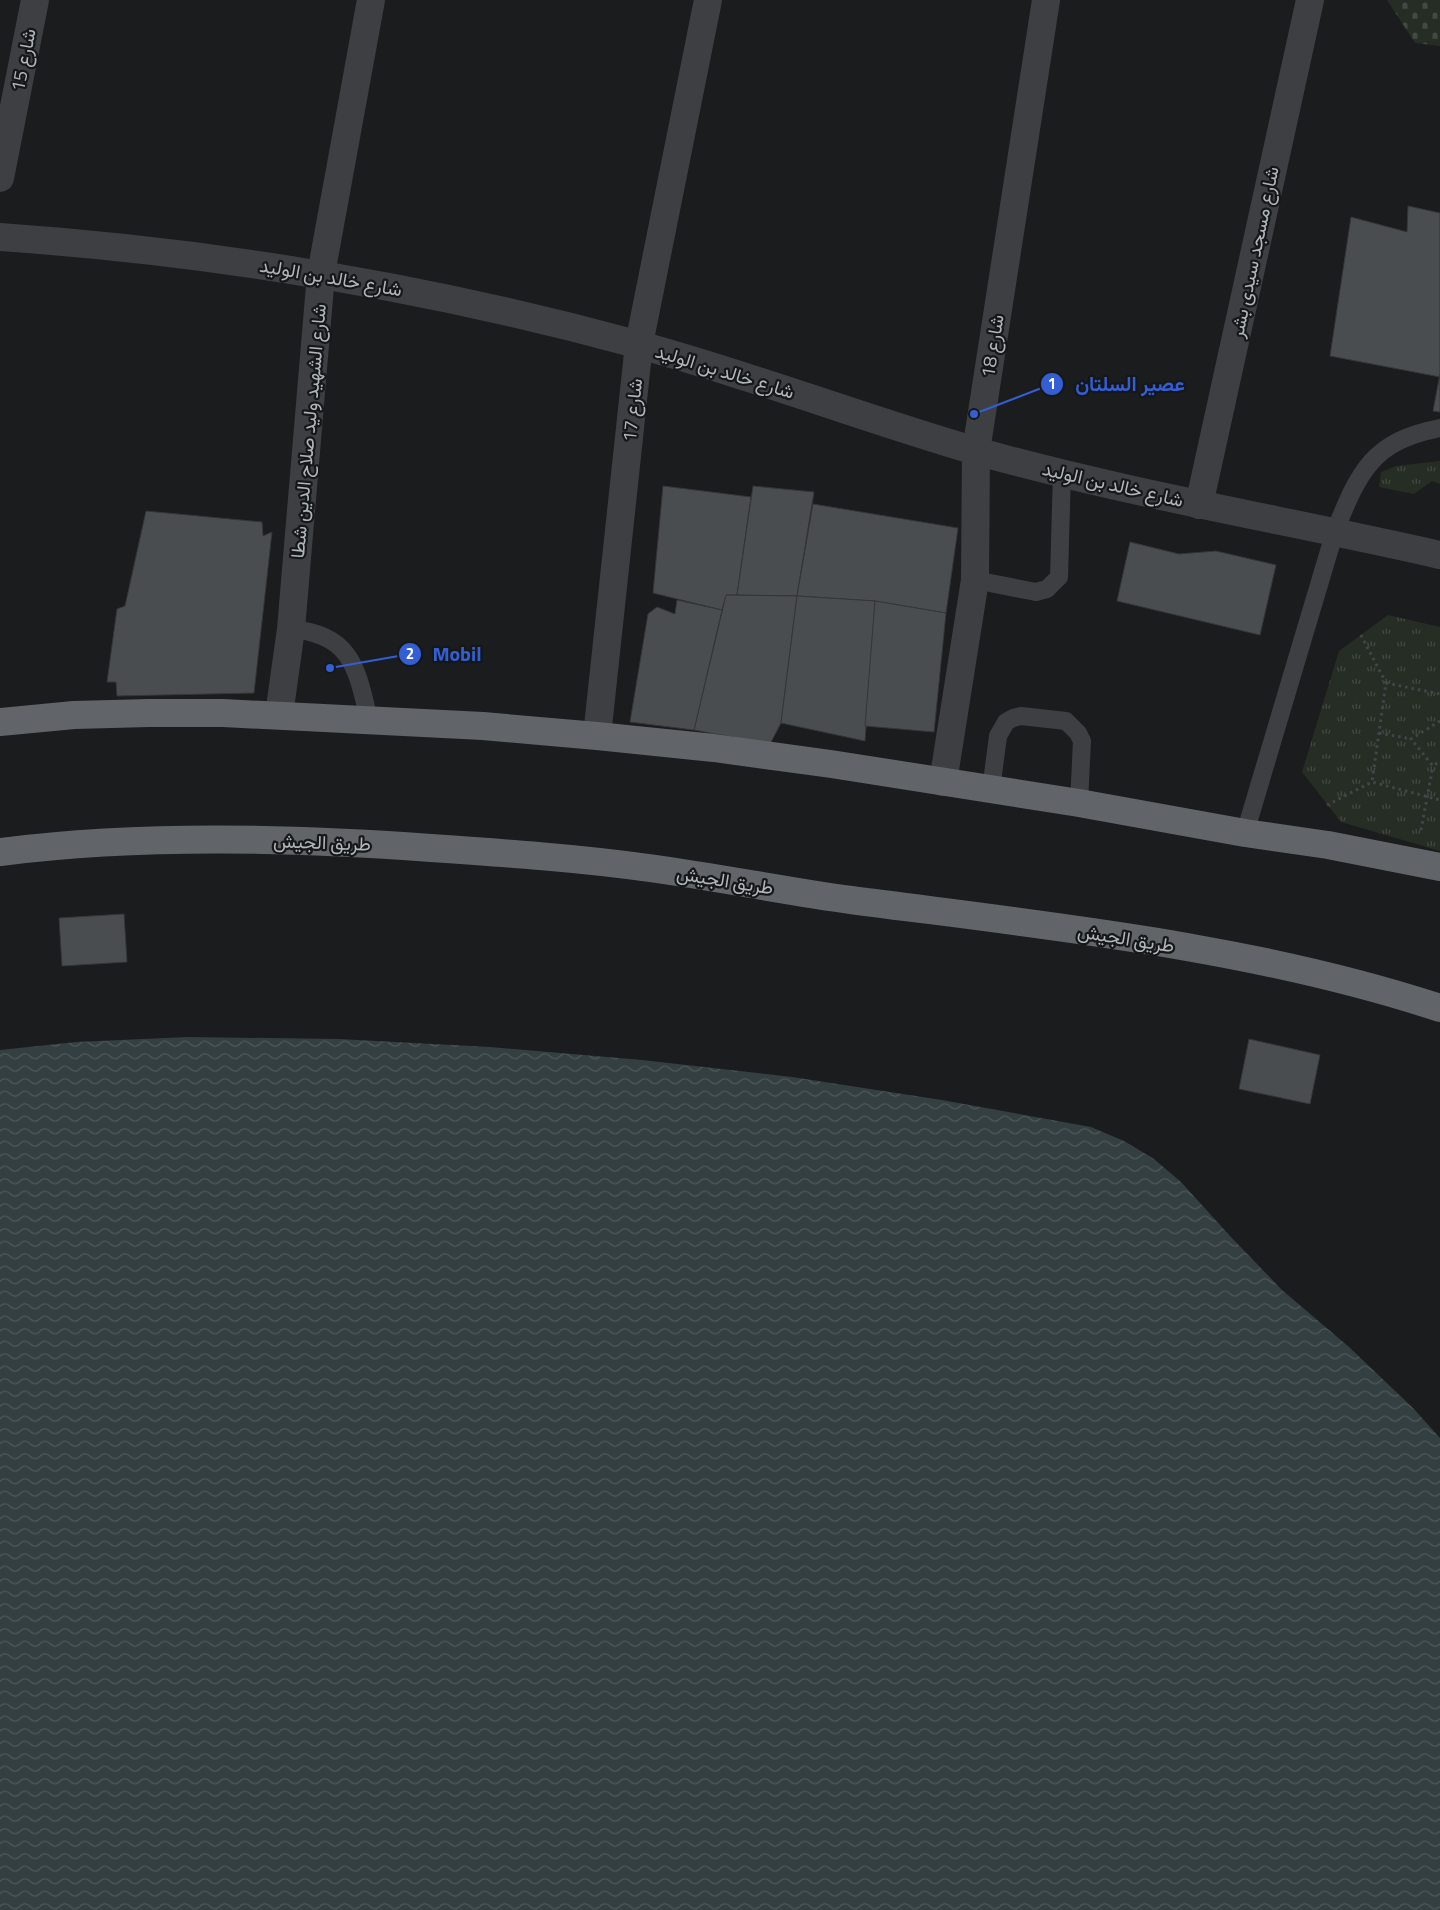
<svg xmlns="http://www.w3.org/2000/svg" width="1440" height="1910" viewBox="0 0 1440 1910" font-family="'Titillium Web',Vazirmatn,sans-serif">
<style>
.grass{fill:url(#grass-tufts)}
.cemetery{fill:url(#cemetery-stones)}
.water{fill:url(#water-waves)}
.building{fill:#4a4d4f;stroke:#353639}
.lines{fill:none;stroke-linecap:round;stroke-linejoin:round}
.path{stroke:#434649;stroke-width:3;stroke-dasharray:2.5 4;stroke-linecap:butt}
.service{stroke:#3d3f42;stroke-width:18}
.minor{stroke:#3d3f42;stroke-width:28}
.tertiary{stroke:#3d3f42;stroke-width:28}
.trunk{stroke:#616569;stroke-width:28}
.labels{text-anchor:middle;stroke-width:4.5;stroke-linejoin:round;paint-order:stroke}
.street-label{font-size:19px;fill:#afb6bb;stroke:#161718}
.leader{fill:none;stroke:#335ed4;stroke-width:2}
.callout-dot{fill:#335ed4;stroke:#161718;stroke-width:2}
.mark-label{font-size:15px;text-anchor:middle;font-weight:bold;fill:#fff}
.callout-label{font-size:20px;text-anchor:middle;font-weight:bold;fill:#335ed4;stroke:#161718;stroke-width:4.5;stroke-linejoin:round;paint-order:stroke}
</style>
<defs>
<pattern id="grass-tufts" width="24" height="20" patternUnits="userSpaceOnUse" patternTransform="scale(1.25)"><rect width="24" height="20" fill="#262d25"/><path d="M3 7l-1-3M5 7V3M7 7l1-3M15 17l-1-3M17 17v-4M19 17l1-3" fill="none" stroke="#434943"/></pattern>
<pattern id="cemetery-stones" width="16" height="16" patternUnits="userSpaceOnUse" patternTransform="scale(1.25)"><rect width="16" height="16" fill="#262d25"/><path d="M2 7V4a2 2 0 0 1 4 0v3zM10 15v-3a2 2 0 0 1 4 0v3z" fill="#434943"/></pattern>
<pattern id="water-waves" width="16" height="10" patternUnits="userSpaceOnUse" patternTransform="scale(1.25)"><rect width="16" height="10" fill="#343f42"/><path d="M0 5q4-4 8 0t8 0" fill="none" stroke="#4f585b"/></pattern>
</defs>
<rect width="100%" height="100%" fill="#1b1c1d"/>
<!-- grass -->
<g class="grass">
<polygon points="1440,461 1440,484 1432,481 1414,494 1379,487 1381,472 1396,466"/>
<polygon points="1388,615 1440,627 1440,851 1341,822 1302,772 1339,651"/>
</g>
<!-- cemetery -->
<polygon class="cemetery" points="1387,0 1440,0 1440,46 1415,43"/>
<!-- water -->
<polygon class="water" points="188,1037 339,1039 490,1047 642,1060 792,1077 942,1100 1091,1127 1124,1141 1154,1159 1181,1182 1231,1237 1282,1290 1349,1347 1413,1408 1440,1438 1440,1910 0,1910 0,1050 76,1042"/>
<!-- building -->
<g class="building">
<polygon points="1408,206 1440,213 1440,377 1330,356 1351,217 1407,232"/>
<polygon points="1440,374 1440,412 1433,411"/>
<polygon points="663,486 751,497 737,595 726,595 722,610 653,593"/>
<polygon points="753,486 814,492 797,596 737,595"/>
<polygon points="813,504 958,528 946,613 875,601 797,596"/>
<polygon points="146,511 262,522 263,536 272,532 254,693 117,696 116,682 107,682 117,609 125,606"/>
<polygon points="1130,542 1179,554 1216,551 1276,565 1260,635 1117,601"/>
<polygon points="726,595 797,596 781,723 770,744 694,730"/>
<polygon points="797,596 875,601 865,741 781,723"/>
<polygon points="677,600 722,610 694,730 630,722 648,614 657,607 675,614"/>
<polygon points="875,601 946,613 934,732 865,726"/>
<polygon points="124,914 127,962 62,966 59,918"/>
<polygon points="1249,1039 1320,1055 1310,1104 1239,1089"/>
</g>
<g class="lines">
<!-- path -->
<g class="path">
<polyline points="1361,635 1386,683 1372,782"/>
<polyline points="1386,683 1440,694"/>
<polyline points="1440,721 1411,739 1433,766 1440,761"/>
<polyline points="1379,733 1411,739"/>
<polyline points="1327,805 1372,782 1440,800"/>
<polyline points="1421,830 1433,766"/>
</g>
<!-- service -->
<g class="service">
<polyline points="975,580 1036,592 1047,589 1059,577 1062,472"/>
<path d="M291 629C352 634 357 669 369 720"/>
<polyline points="991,790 998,736 1006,722 1013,718 1021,716 1066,721 1078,733 1082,741 1079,803"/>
<path d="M1245 833 1335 531C1359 472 1372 441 1440 428"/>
</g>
<!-- minor -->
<g class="minor">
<polyline points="0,178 35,0"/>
<polyline points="279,715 291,629 321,274 371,0"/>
<polyline points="597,736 639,344 708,0"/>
<polyline points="943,782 975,580 976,451 1046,0"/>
</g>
<!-- tertiary -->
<g class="tertiary">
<path d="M0 237C216 252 427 287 636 344 751 375 862 418 976 451 1129 494 1286 520 1440 555"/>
<polyline points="1199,505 1310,0"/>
</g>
<!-- trunk -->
<g class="trunk">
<polyline points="0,722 74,715 149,713 223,713 483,726 597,736 714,748 831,764 1079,803 1245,833 1328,845 1440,867"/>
<path d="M0 852C143 834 288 838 431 848 504 853 577 858 649 868 717 877 784 891 851 900 1048 926 1251 946 1440 1008"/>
</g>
</g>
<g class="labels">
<!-- street labels -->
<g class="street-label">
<text transform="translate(23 60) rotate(-79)" y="7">شارع 15</text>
<text transform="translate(1254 252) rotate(-78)" y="7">شارع مسجد سيدى بشر</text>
<text transform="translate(331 277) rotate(10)" y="7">شارع خالد بن الوليد</text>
<text transform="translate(992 346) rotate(-81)" y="7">شارع 18</text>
<text transform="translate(725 371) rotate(17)" y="7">شارع خالد بن الوليد</text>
<text transform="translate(632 410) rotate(-84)" y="7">شارع 17</text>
<text transform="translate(308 431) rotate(-85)" y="7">شارع الشهيد وليد صلاح الدين شطا</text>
<text transform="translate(1113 484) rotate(13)" y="7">شارع خالد بن الوليد</text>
<text transform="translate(322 842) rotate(2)" y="7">طريق الجيش</text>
<text transform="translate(725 880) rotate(9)" y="7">طريق الجيش</text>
<text transform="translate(1126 938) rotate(9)" y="7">طريق الجيش</text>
</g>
</g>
<!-- callouts -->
<path class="leader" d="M974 414L1052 384M330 668L410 654"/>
<g class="callout-dot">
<circle cx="974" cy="414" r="5"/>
<circle cx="330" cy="668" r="5"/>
<circle cx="1052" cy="384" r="12"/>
<circle cx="410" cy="654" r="12"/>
</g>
<g class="mark-label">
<text x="1052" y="389">1</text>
<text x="410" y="659">2</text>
</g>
<g class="callout-label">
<text x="1130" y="391">عصير السلتان</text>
<text x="457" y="661">Mobil</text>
</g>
</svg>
